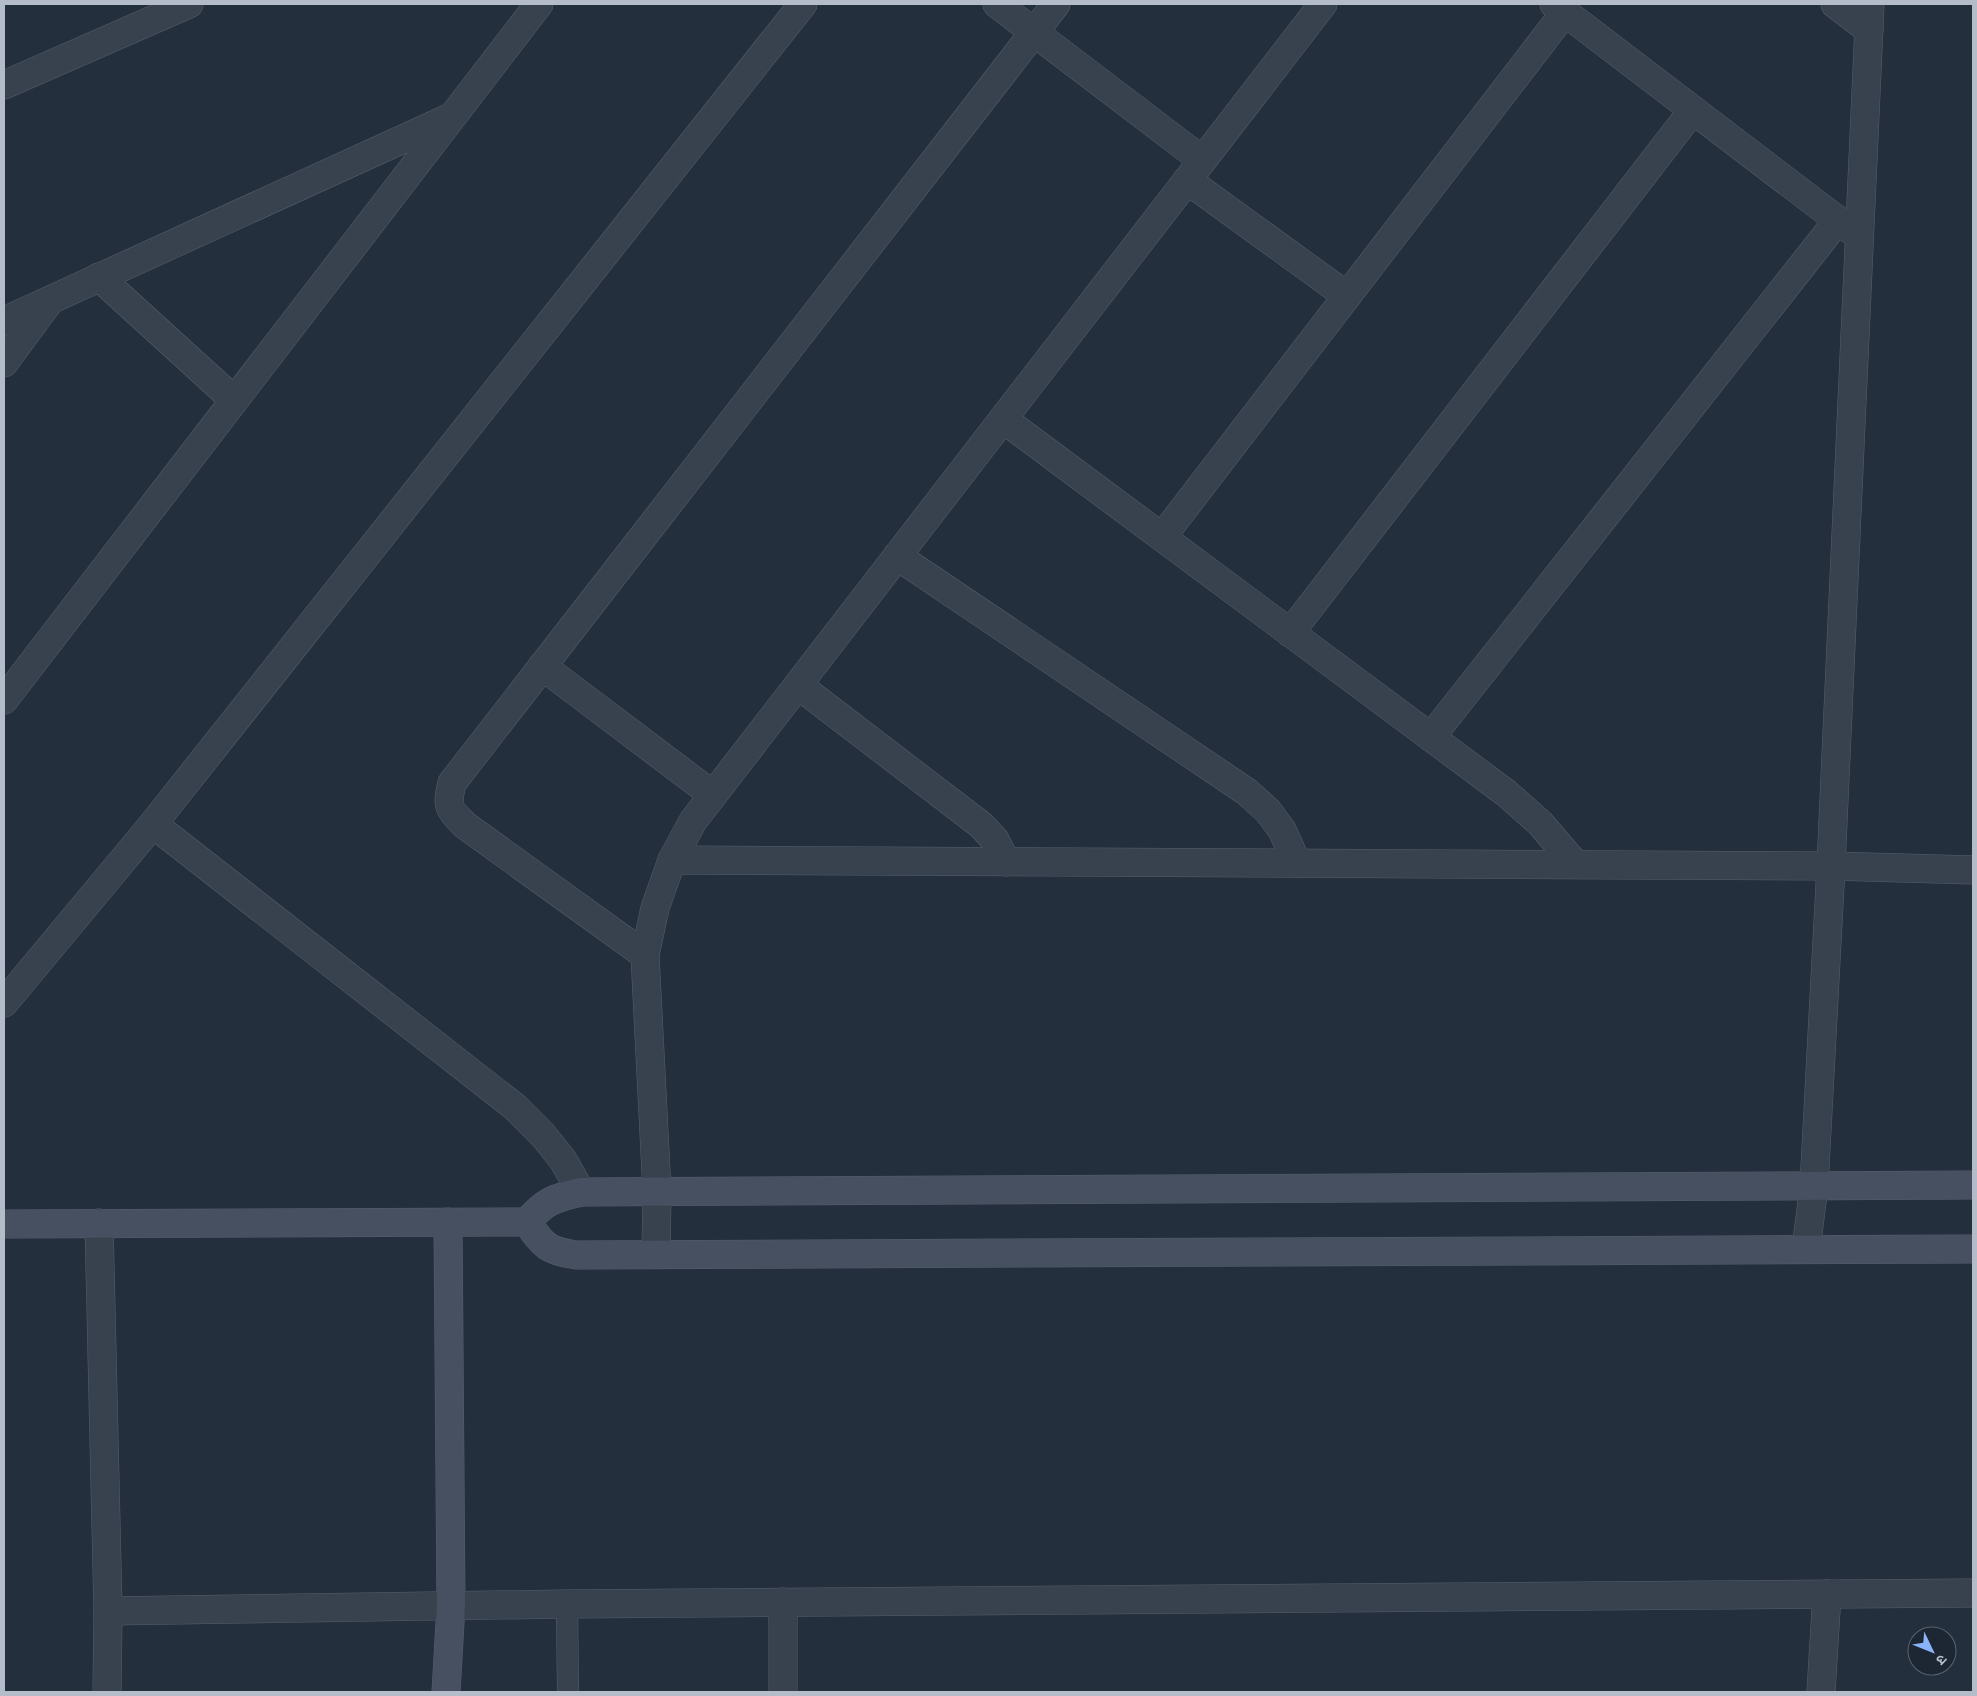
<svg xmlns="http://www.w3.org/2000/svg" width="1977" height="1696" viewBox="0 0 1977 1696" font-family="Roboto,'Noto Sans Devanagari',sans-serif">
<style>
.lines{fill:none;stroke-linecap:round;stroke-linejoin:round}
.lane-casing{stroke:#565f6c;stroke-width:22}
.street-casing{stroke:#565f6c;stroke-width:29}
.secondary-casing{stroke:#565f6c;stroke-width:29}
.lane{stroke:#38414e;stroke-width:21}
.street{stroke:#38414e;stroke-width:28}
.secondary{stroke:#465061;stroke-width:28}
</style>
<rect width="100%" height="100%" fill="#242f3e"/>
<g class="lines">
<!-- lane casing -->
<g class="lane-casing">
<polyline id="lane" points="567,1604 568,1692"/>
</g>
<!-- street casing -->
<g class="street-casing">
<g id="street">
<polyline points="997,4 1202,160"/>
<polyline points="1554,4 1852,231"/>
<polyline points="1835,4 1869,30"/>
<polyline points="4,85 189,4"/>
<polyline points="1187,180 1347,296"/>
<polyline points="99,277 234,400"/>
<polyline points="4,321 449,118"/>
<polyline points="4,363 49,302"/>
<polyline points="1003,419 1506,793 1540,823 1575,864"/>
<polyline points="1162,537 1565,12"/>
<polyline points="897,556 1247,792 1268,811 1282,830 1297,863"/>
<polyline points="1290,633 1693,110"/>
<polyline points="542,666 713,795"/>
<polyline points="798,685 981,825 995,840 1006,862"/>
<polyline points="4,700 539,4"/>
<polyline points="1431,737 1838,220"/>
<polyline points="153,824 515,1107 543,1135 563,1160 581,1192"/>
<polyline points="672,860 1831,866 1973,870"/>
<path d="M645 955 466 826C449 809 446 808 452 783L1056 4"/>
<polyline points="4,1003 153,824 803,4"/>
<polyline points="99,1223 108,1611 107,1692"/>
<polyline points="1806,1249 1814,1186 1831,866 1870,4"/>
<polyline points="656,1254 657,1192 645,955 655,908 672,860 693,821 1323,4"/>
<polyline points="108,1611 567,1604 1973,1593"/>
<polyline points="783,1692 783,1602"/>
<polyline points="1821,1692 1827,1594"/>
</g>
</g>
<!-- secondary casing -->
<g class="secondary-casing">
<g id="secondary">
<path d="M527 1222C543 1245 547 1251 576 1255L1973 1249"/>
<path d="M4 1224 527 1222C545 1201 554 1198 581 1192L1973 1185"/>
<polyline points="446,1692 451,1605 448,1222"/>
</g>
</g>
<!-- lane -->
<use href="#lane" class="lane"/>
<!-- street -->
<use href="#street" class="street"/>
<!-- secondary -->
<use href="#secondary" class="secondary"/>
</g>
<!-- border -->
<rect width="1977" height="1696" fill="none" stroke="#b4bcc9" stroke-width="10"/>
<!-- north arrow -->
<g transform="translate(1932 1651) rotate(133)"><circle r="24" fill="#1d2633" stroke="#59626f"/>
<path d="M0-4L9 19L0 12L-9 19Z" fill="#8ab4f8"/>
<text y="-8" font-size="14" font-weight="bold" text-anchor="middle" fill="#b4bcc9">उ</text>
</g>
</svg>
